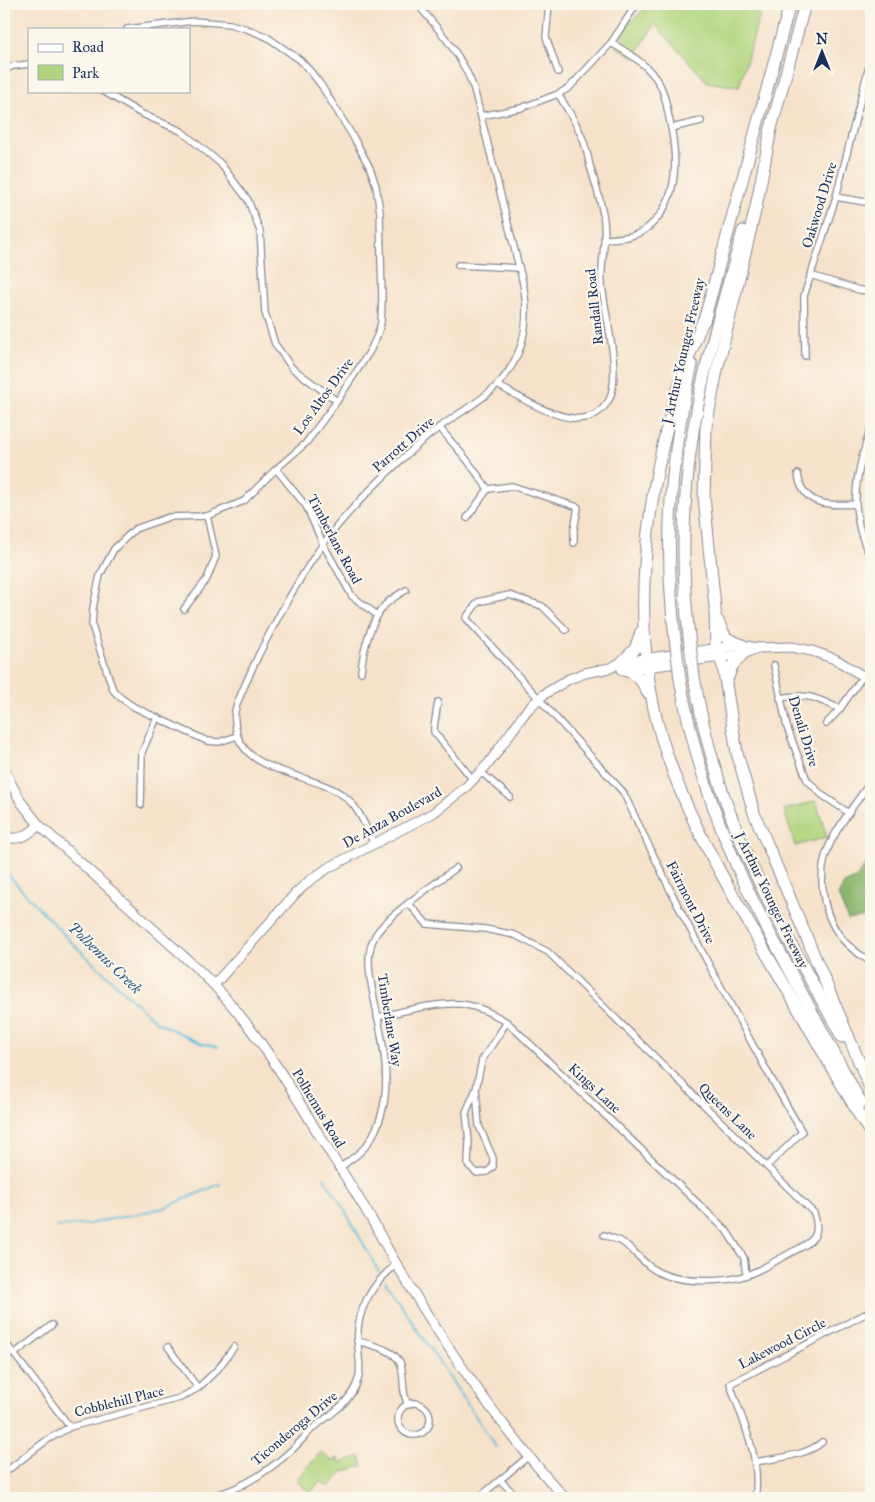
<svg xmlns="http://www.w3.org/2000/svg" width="875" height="1502" viewBox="0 0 875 1502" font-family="'IM FELL Great Primer',serif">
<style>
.green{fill:#b1d57e;stroke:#66826e}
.forest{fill:#8cb66d;stroke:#547266}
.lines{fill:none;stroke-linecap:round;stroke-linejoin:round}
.stream{stroke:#5bbdda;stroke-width:2}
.street-casing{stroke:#888894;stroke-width:8}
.secondary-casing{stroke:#888894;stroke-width:11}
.highway-casing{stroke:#888894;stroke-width:13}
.street{stroke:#fff;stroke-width:5.5}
.secondary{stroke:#fff;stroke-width:9}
.highway{stroke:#fff;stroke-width:11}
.highway-bridge-casing{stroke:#888894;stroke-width:13;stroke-linecap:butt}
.highway-bridge{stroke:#fff;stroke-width:11}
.labels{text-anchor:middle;stroke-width:4.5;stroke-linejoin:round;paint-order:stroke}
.street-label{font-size:14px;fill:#1b2f5e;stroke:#fbf7ec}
.water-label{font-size:15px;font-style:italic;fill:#2e5a83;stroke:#fbf7ec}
</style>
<rect width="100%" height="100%" fill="#fbf7ec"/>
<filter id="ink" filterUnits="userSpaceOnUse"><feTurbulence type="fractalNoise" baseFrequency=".02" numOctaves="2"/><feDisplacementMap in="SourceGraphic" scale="10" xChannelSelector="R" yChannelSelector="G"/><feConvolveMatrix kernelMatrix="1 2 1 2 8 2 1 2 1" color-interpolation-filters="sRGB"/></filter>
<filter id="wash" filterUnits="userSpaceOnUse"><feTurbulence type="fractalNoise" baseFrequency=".0096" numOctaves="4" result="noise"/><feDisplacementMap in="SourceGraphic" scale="20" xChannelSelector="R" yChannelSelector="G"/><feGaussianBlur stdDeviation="1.12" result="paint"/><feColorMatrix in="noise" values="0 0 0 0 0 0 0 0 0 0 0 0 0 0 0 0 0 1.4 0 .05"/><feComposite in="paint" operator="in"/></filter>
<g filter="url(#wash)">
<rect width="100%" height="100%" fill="#f6e2ca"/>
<!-- green -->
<g class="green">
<polygon points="650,4 763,4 739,87 707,82 655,24 634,57 617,47 630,22"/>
<polygon points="816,801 827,837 795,846 784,810"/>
<polygon points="321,1452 332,1461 338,1458 340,1463 360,1456 363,1466 343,1472 329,1487 320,1481 310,1493 296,1480"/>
</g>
<!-- forest -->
<polygon class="forest" points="871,857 871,916 848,920 838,895 844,884 855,879"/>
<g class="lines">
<!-- stream -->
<g class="stream">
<polyline points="4,826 5,827"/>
<polyline points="4,855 9,876 68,939 155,1021 200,1043 218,1047"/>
<polyline points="324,1177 344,1209 379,1272"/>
<polyline points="57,1227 88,1224 164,1208 220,1184"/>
<polyline points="385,1281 496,1447"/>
</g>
</g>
</g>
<g filter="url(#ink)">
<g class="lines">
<!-- street casing -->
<g class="street-casing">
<g id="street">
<polyline points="549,4 546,37 558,72"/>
<polyline points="624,4 634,8"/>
<polyline points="127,29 194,21 230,24 247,29 267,37 300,60 311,72 321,85 355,140 370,168 376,186 380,212 382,300 381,323 377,336 370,351 337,401 306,443 276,469 244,501 207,516 169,517 135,529 114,549 100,575 93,608 92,626 113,690 121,698 134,707 207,741 219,742 237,736"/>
<polyline points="4,70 13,66 29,64"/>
<polyline points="103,91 140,113 181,131 220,163 248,200 260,231 265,313 275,344 292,368 337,401"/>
<polyline points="481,116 521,108 558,94 569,88 611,43 634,8 639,4"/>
<polyline points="671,128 701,121"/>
<polyline points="836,197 871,203"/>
<path d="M606 239C618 238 632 238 643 231 680 206 678 160 670 122 667 110 666 96 660 85 650 66 629 53 611 43"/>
<polyline points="458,265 519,268"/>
<polyline points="810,275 859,290 871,291"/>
<polyline points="805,356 804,296 836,197 870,62"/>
<path d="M497 385C522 398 565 427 592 416 599 413 607 405 610 398 621 369 605 316 602 285 600 261 608 238 603 214 600 198 595 182 590 166 588 157 586 146 582 137 576 122 567 108 558 94"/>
<polyline points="439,427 467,460 488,489"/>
<path d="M871 428C855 475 847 512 871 558"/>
<polyline points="276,469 306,506 323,544 352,596 377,615"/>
<path d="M798 474C802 506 829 506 855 504"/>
<polyline points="467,518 488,489 512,486 578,507 574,530 574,543"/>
<polyline points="184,609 207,579 216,556 207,516"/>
<polyline points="566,630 542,606 509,595 478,602 466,618 623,792 677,904 708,963 767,1071 802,1132 767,1166"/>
<polyline points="774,665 787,727 807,780 822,795 849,813"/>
<path d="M361 672C363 650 370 623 384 606 390 599 398 595 406 590"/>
<path d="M780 698C809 693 814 697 840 709L863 676"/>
<polyline points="438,702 434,727 434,732 474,781"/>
<polyline points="826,724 840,709"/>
<polyline points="481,772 510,797"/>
<path d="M871 781C857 802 839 823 829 846 816 876 822 916 844 941 852 950 862 956 871 962"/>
<polyline points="141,805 142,752 157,718"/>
<path d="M374 844C366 828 359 807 344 796 314 773 249 775 237 734 235 726 234 719 235 711 238 699 244 687 249 676 258 654 270 633 281 612 294 589 307 566 323 544 346 513 374 485 402 459 414 448 427 436 440 427 465 408 495 395 511 367 528 339 529 310 522 279L474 89C462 55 440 31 417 4"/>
<path d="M409 904 427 924 485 929 515 935 548 952 814 1213C822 1237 812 1242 792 1252 777 1260 763 1269 747 1275 724 1283 683 1283 660 1273 644 1266 634 1249 622 1242 616 1239 609 1237 604 1235"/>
<path d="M377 1017C401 1012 444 1000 467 1005 482 1008 494 1014 507 1022L726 1230 744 1258 746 1275"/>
<polyline points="476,1089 479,1126 493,1158 493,1167 487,1172 477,1173 468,1165 469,1142 466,1112 476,1089 482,1060 507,1022"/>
<path d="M340 1168C348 1161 362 1153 368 1143 400 1097 381 1038 372 988 369 972 366 951 375 936 387 915 435 884 456 868"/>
<polyline points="4,1341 70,1427"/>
<path d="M357 1341C372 1345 401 1350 402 1370 404 1383 402 1393 408 1405"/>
<polyline points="168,1347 198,1388"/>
<polyline points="14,1354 52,1325"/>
<circle cx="414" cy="1419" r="16"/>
<path d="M756 1462C775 1458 807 1456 822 1442"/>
<polyline points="4,1473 47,1440 70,1427 180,1398 198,1388 218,1369 234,1347"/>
<polyline points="500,1480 518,1498"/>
<path d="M202 1498C236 1493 269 1471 294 1448 300 1442 306 1435 312 1429 330 1414 350 1404 358 1380 362 1368 358 1356 358 1343 355 1312 372 1283 396 1265"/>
<polyline points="478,1498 529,1456"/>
<path d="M755 1498C762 1459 742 1420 730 1384L871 1311"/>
</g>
</g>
<!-- secondary casing -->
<g class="secondary-casing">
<g id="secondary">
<polyline points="625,670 743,654 757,648"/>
<path d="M4 770 21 802 39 825 202 973C247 1017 281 1071 313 1125 333 1158 354 1189 373 1222 381 1236 388 1251 397 1265 446 1348 500 1427 565 1498"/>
<path d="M4 836C19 842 28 835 39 825"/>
<polyline points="214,985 295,894 309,881 328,868 433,813 465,788 489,763 527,710 543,695 569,679 585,673 610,668 622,662 742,645 757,648 791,647 812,651 835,659 871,681"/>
</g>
</g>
<!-- highway casing -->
<g class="highway-casing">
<g id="highway">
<polyline points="771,129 756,207 717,370 706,427 704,497 715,607 716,648 723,666 737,753 754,813 871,1090"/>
<polyline points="769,136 805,4"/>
<path d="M706 314C656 428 627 585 654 709 675 802 726 883 773 965 806 1021 837 1079 871 1134"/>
<polyline points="704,321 790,4"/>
<polyline points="718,621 726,638 742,645"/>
<path d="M689 637C680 558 683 477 699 399 710 342 728 287 743 231"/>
<path d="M675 638C664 547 670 454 692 365"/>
<polyline points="622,662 635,649 641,632"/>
<path d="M623 670C636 672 642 680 647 692"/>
<path d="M694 677C704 737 721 795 745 851 773 915 809 976 842 1037"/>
<path d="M680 679C691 743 710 805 736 864 751 900 771 935 789 969 813 1014 837 1058 861 1103"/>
<polyline points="727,680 732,666 743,654"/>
</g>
</g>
<!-- street -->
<use href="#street" class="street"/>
<!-- secondary -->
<use href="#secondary" class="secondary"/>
<!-- highway -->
<use href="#highway" class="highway"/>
<!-- highway-bridge casing -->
<g class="highway-bridge-casing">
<g id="highway-bridge">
<polyline points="689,637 694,677"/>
<polyline points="675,638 680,679"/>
</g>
</g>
<!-- highway-bridge -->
<use href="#highway-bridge" class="highway-bridge"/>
</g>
</g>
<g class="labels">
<!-- street labels -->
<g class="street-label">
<text transform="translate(819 205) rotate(-73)" y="5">Oakwood Drive</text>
<text transform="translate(594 307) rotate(-96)" y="5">Randall Road</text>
<text transform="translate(683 351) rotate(-77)" y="5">J Arthur Younger Freeway</text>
<text transform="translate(323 396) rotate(-54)" y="5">Los Altos Drive</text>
<text transform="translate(403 444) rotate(-41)" y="5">Parrott Drive</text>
<text transform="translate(335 539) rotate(62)" y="5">Timberlane Road</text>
<text transform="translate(804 731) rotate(73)" y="5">Denali Drive</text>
<text transform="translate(392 817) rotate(-29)" y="5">De Anza Boulevard</text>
<text transform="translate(772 900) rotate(64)" y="5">J Arthur Younger Freeway</text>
<text transform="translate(691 902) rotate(63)" y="5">Fairmont Drive</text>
<text transform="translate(390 1020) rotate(81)" y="5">Timberlane Way</text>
<text transform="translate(595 1088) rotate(43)" y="5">Kings Lane</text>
<text transform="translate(319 1108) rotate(59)" y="5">Polhemus Road</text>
<text transform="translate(728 1111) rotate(44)" y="5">Queens Lane</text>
<text transform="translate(782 1343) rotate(-27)" y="5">Lakewood Circle</text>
<text transform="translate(119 1401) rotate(-14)" y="5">Cobblehill Place</text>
<text transform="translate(294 1428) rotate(-40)" y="5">Ticonderoga Drive</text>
</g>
<!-- water labels -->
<g class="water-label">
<text transform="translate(105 958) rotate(44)" y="5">Polhemus Creek</text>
</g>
</g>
<!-- margin -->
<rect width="875" height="1502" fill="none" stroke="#fbf7ec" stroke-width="20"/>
<!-- legend -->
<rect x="28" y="28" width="162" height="65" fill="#fbf7ec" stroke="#a1a7b3"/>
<rect x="38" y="44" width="25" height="8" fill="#ffffff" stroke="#a1a7b3"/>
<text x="72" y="52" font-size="15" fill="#1b2f5e">Road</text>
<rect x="38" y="65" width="25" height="15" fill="#b1d57e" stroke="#a1a7b3"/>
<text x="72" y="78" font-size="15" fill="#1b2f5e">Park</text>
<!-- north arrow -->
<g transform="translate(822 52)" stroke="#fbf7ec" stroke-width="4" paint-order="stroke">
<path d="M0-4L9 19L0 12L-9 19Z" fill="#1b2f5e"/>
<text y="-8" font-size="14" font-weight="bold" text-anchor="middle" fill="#1b2f5e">N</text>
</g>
</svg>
